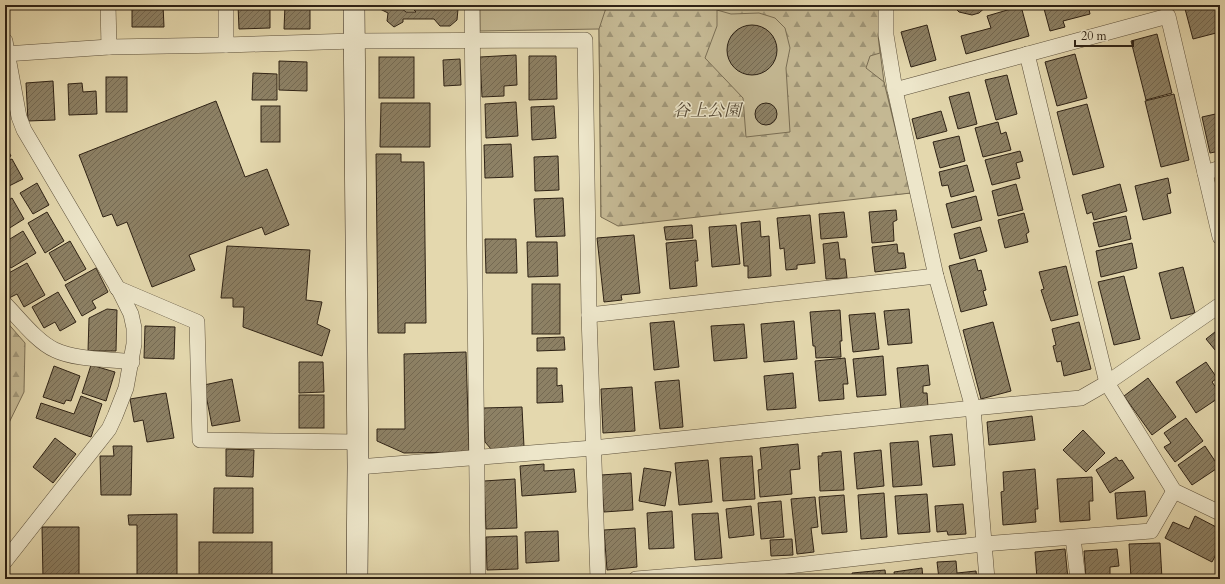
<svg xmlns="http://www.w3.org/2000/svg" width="1225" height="584" viewBox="0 0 1225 584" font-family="Cardo,'Noto Serif JP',serif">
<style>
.green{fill:#c5b994;stroke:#7a6e54}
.forest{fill:url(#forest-firs);stroke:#7a6e54;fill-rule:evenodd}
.building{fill:url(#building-hatch);stroke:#2e2215}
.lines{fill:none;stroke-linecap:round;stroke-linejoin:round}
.street-casing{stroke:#5c503b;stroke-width:16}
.secondary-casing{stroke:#2e2215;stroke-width:22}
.street{stroke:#ede6ca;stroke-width:15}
.secondary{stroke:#ede6ca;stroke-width:21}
.labels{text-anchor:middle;stroke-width:3;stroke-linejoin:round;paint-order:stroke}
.park-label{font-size:17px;font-style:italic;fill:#544835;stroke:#ede6ca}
</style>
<defs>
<pattern id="forest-firs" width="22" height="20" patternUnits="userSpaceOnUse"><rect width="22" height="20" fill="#c5b994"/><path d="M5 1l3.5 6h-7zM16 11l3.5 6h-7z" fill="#a09678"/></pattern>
<pattern id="building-hatch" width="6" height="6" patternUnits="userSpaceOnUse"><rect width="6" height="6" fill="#8d8165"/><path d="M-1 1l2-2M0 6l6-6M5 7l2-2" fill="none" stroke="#746952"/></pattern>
</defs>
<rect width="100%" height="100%" fill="#e4d8ae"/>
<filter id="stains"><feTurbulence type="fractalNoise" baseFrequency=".005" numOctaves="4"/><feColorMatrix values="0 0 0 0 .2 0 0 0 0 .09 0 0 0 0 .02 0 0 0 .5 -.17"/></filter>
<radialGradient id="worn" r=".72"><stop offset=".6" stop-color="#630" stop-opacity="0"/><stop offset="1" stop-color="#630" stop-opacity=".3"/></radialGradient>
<!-- green -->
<polygon class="green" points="480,5 883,5 878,35 884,82 911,193 601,217 599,29 480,31"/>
<!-- forest -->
<g class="forest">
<path d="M607 5H883L878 35 880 53 870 56 866 68 884 82 911 193 618 226 601 217 599 29ZM717 10 731 14 759 13 775 18 785 28 790 48 786 68 790 132 746 137 743 98 705 58 717 26Z"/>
<polygon points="5,320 25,343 24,392 5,431"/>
</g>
<!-- building -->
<g class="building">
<polygon points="132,5 163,5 164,27 132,27"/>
<polygon points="238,5 270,5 270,28 239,29"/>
<polygon points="285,5 315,5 315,7 310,7 310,29 284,29"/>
<polygon points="378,5 403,5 401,8 406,12 416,12 412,8 412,5 453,5 458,9 457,20 450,26 440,26 434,19 403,19 403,22 394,27 387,21 388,13 380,9"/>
<polygon points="952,5 988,5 979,13 972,15 959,12"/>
<polygon points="1043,5 1088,5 1090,14 1063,21 1065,27 1050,31"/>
<polygon points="1184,5 1220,5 1220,32 1193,39"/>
<polygon points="1021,6 1029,36 966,54 961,36 991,28 987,16"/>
<circle cx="752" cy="50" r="25"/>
<polygon points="927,25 936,60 911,67 901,32"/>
<polygon points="1157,34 1172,93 1146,100 1131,41"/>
<polygon points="1075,54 1087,98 1057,106 1045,62"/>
<polygon points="516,55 517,85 504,86 504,96 482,97 480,57"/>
<polygon points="529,56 556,56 557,99 529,100"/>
<rect x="379" y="57" width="35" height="41"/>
<polygon points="460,59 461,85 444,86 443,60"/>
<polygon points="279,61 307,62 307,91 279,90"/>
<polygon points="253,73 277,74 277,100 252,100"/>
<polygon points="1007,75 1017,114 996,120 985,80"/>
<rect x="106" y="77" width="21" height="35"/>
<polygon points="53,81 55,120 28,121 26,83"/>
<polygon points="82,83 83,92 96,91 97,114 69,115 68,84"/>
<polygon points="969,92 977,124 958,129 949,97"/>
<polygon points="1174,94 1189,160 1161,167 1145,101"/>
<polygon points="216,101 245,177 267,169 289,225 265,235 262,227 189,255 195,270 152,287 127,222 117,226 112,214 103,217 79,155"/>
<polygon points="516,102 518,136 486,138 485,104"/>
<polygon points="381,103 430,103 430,147 380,147"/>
<circle cx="766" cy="114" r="11"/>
<polygon points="1087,104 1104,167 1073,175 1057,112"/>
<rect x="261" y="106" width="19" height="36"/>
<polygon points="554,106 556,138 532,140 531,107"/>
<polygon points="941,111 947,131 917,139 912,119"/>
<polygon points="1220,113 1220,151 1210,153 1202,117"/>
<polygon points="998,122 1001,134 1006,132 1011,150 983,157 975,128"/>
<polygon points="959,136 965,161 940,168 933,142"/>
<polygon points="511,144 513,177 485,178 484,145"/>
<polygon points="5,145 11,156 5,159"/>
<polygon points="1020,151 1023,161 1016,163 1020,178 992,185 985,160"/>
<polygon points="376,154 401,154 401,162 424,162 426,323 405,323 405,333 378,333"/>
<polygon points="558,156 559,190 535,191 534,157"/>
<polygon points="12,159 23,179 5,188 5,162"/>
<polygon points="967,165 974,191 951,197 948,185 942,186 939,172"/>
<polygon points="1168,178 1171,193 1167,194 1171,213 1143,220 1135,186"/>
<polygon points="37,183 49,205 33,214 20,193"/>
<polygon points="1016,184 1023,210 998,216 992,191"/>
<polygon points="1120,184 1127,211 1094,220 1092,212 1087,214 1082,195"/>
<polygon points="976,196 982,220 952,228 946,204"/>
<polygon points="12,198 24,219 8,229 5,223 5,202"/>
<polygon points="563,198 565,236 536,237 534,199"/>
<polygon points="896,210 897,220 893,222 894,241 872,243 869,212"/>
<polygon points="47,212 64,241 45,253 28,223"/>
<polygon points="844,212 847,237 821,239 819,214"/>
<polygon points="1024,213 1029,232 1026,234 1028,242 1005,248 998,220"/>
<polygon points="810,215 815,263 797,265 797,269 786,270 784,248 780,249 777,218"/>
<polygon points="1126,216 1131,239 1099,247 1093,223"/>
<polygon points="760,221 761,237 769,236 771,276 748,278 748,266 744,266 741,223"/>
<polygon points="692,225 693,238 666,240 664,227"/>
<polygon points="736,225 740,264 712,267 709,227"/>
<polygon points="980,227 987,251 960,259 954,234"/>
<polygon points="23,231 36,253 11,268 5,260 5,242"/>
<polygon points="634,235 640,293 621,295 622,300 604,302 597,238"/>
<polygon points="485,239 516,239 517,273 486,273"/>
<polygon points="696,240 698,261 695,261 697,286 670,289 666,243"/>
<polygon points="70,241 86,269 65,281 49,253"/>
<polygon points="527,242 557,242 558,276 528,277"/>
<polygon points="838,242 840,259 845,259 847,278 826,279 823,244"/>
<polygon points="1132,243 1137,268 1101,277 1096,251"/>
<polygon points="897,244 898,253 904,253 906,268 875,272 872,247"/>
<polygon points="227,246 310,250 306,300 322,302 317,324 330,330 322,356 243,327 244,307 233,307 233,298 221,298"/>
<polygon points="975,259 978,271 981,270 986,290 983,291 987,305 961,312 949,266"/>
<polygon points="27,263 45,295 24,307 17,294 9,298 5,292 5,275"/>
<polygon points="1066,266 1078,315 1051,321 1041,290 1044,289 1039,272"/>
<polygon points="1183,267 1195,313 1171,319 1159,273"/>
<polygon points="96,268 108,292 92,301 96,308 82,316 65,285"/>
<polygon points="1124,276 1140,339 1114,345 1098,282"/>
<rect x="532" y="284" width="28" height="50"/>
<polygon points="58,292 76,322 60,331 55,322 44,328 32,307"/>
<polygon points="107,309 117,310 116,351 88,351 89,318"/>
<polygon points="909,309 912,343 888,345 884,311"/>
<polygon points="840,310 842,341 840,341 841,357 816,358 815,346 813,346 810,312"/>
<polygon points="875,313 879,349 853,352 849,315"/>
<polygon points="674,321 679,367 654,370 650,323"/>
<polygon points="794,321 797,359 764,362 761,324"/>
<polygon points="993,322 1011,391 981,399 963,330"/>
<polygon points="1079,322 1091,369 1064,376 1061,361 1057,362 1053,346 1056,345 1052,329"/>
<polygon points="744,324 747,358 714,361 711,326"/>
<polygon points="145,326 175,327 174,359 144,358"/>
<polygon points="1220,328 1220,356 1206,339"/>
<polygon points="564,337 565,350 537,351 537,338"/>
<polygon points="466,352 469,452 404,453 377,441 377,429 405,429 404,354"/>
<polygon points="883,356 886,395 857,397 853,359"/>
<polygon points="845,358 848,384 843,384 844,399 819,401 815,361"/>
<polygon points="299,362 323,362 324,392 299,393"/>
<polygon points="1206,362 1217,378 1212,382 1220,393 1220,397 1196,413 1176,382"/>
<polygon points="91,365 115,372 106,401 82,393"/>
<polygon points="928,365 930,385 923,386 923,393 927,393 928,407 901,410 897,368"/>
<polygon points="54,366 80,376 71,401 66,400 64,404 43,397"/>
<polygon points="537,368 557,368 557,386 562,385 563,402 537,403"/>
<polygon points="793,373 796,408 767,410 764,376"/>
<polygon points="1148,378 1176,417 1152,435 1124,396"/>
<polygon points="232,379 240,421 212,426 204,385"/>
<polygon points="679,380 683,427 660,429 655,382"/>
<polygon points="632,387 635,431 603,433 601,389"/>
<polygon points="166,393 174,438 147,442 143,420 134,422 130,399"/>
<rect x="299" y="395" width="25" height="33"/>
<polygon points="81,396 102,404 91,437 36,418 41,403 74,414"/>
<polygon points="522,407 524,447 491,449 485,442 483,408"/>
<polygon points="1032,416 1035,440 989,445 987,422"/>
<polygon points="1186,418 1203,441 1175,462 1164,447 1171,443 1164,433"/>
<polygon points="1083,430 1105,453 1086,472 1063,450"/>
<polygon points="952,434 955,465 933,467 930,436"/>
<polygon points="55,438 76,454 53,483 33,467"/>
<polygon points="918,441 922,485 893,487 890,443"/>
<polygon points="798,444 800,469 790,470 792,494 760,497 758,470 762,469 760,448"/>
<polygon points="113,446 132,446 131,495 101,495 100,456 114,456"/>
<polygon points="1205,446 1219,467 1192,485 1178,465"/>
<polygon points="226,449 254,450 253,477 226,476"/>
<polygon points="881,450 884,486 857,489 854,453"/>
<polygon points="841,451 844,490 820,491 818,456 822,456 822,453"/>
<polygon points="752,456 755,499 723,501 720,458"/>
<polygon points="1116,457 1119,461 1122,460 1134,478 1110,493 1096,470"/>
<polygon points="708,460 712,502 679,505 675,463"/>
<polygon points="544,464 544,471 574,469 576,492 522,496 520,466"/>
<polygon points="644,468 671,472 665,506 639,501"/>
<polygon points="1035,469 1038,509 1035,509 1036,522 1003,525 1001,492 1004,491 1003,472"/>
<polygon points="631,473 633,510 604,512 601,475"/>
<polygon points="1092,477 1093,501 1089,501 1090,520 1060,522 1057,479"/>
<polygon points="515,479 517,528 486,529 484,481"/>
<polygon points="214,488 253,488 253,533 213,533"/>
<polygon points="1145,491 1147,516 1117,519 1115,493"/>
<polygon points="884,493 887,537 861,539 858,495"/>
<polygon points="927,494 930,532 898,534 895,496"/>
<polygon points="844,495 847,532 822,534 819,497"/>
<polygon points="815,497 818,527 811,528 814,552 797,554 791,499"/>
<polygon points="781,501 784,537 761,539 758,503"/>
<polygon points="963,504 966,534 948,535 947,531 937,532 935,506"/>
<polygon points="751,506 754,535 729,538 726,509"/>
<polygon points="672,511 674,548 649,549 647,513"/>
<polygon points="718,513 722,558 695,560 692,514"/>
<polygon points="177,514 177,579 137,579 137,525 129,525 128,515"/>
<polygon points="1195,516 1220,529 1220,547 1212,562 1165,538 1173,522 1189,529"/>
<polygon points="42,527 79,527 79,579 43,579"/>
<polygon points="635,528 637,567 607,570 604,530"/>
<polygon points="558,531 559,561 526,563 525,532"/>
<polygon points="517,536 518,569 487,570 486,537"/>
<polygon points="792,539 793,555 771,556 770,540"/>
<rect x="199" y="542" width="73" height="37"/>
<polygon points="1160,543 1162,579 1131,578 1129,544"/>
<polygon points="1065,549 1068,579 1037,579 1035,552"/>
<polygon points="1117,549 1119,566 1110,567 1110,579 1086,579 1084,551"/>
<polygon points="956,561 957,573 976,571 977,579 939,579 937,562"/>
<polygon points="922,568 923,579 895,579 894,572"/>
<polygon points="885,570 886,579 853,579 852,573"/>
</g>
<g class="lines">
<!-- street casing -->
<g class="street-casing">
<g id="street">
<polyline points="108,5 109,47"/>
<polyline points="226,5 226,45"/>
<polyline points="472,5 478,579"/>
<polyline points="886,5 886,35 895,90 936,276 973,408 987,579"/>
<polyline points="5,41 19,117 24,130 120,292 131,314 134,328 134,344 126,388 115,416 109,429 5,561"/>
<polyline points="5,54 109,47 226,45 354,41 585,40 589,315 598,579"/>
<polyline points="1027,54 1107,383 1174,491 1220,513"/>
<polyline points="895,90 1168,16 1220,237"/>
<polyline points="1205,173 1220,168"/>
<polyline points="117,288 197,322 200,440 358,442"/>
<path d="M5 304C19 318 37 342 55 350 76 360 109 359 132 362"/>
<polyline points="589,315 936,276"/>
<polyline points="358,467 593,448 973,408 1081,398 1107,383 1220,305"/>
<polyline points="1073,538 1078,579"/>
<polyline points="636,579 770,568 983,544 1151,531 1174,491"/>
</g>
</g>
<!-- secondary casing -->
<g class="secondary-casing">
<polyline id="secondary" points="354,5 358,467 357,579"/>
</g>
<!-- street -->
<use href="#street" class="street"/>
<!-- secondary -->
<use href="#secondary" class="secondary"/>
</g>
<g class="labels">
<!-- park labels -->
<g class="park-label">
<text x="707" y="116">谷上公園</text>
</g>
</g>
<!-- margin -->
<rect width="1225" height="584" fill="none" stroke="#e4d8ae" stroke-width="20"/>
<rect x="6" y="6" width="1213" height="572" fill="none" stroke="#2e2215" stroke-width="2"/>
<rect x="10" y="10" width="1205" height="564" fill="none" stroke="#2e2215"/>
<!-- scale -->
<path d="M1075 40v6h58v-6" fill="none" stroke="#2e2215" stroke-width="2"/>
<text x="1081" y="40" font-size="12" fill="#2e2215" stroke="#ede6ca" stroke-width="3" paint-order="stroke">20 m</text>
<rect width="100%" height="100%" filter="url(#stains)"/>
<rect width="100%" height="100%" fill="url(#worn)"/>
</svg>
